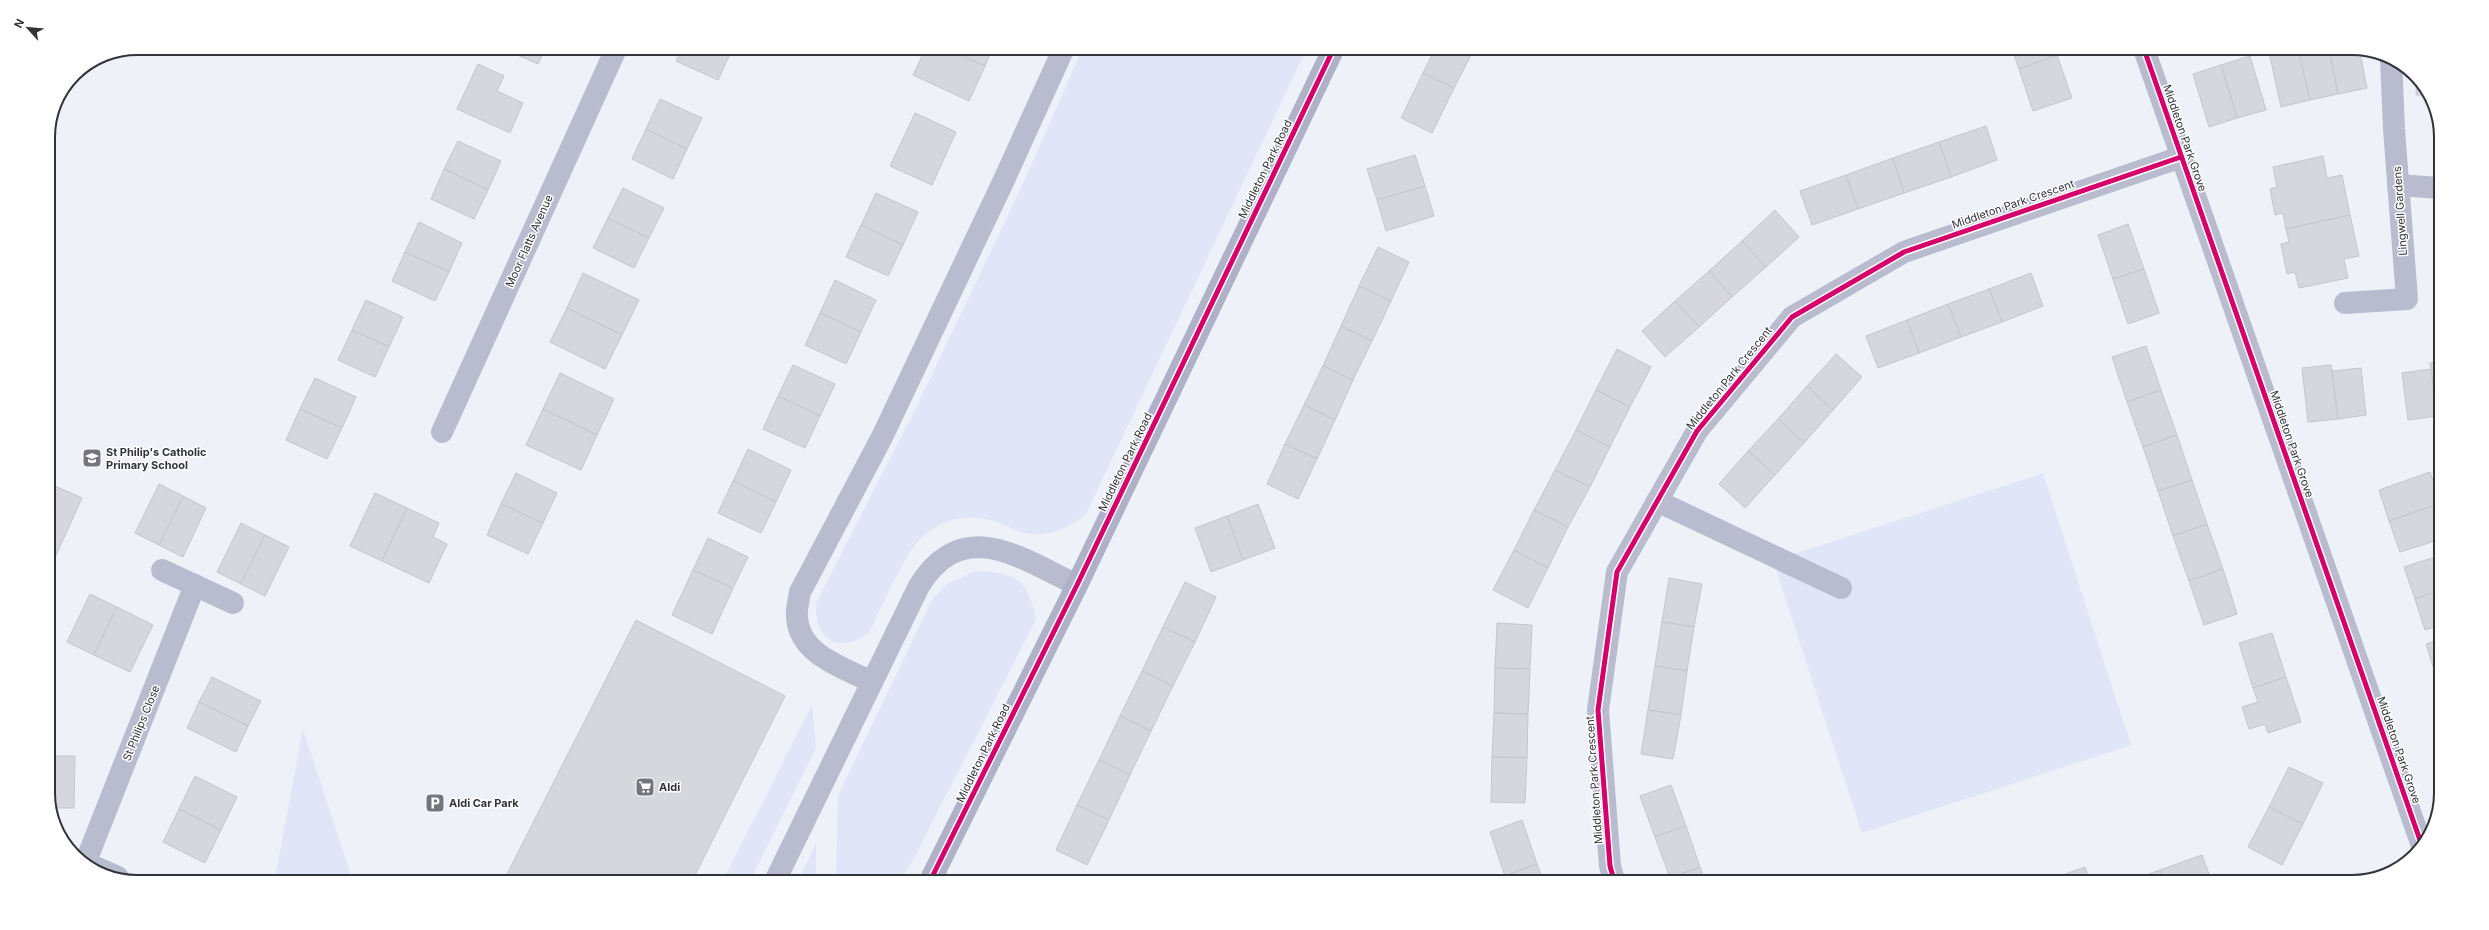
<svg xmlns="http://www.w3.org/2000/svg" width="2489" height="930" viewBox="0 0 2489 930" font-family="Inter,sans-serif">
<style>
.green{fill:#e1e5f8}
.building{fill:#d5d7dd;stroke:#c4c6cb}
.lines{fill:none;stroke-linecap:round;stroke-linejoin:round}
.lane{stroke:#b9bcce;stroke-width:22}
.street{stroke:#b9bcce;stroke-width:22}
.secondary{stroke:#aeb1c7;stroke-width:22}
.cycleway-casing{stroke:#fff;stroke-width:8}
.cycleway{stroke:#d6006c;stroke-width:5}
.labels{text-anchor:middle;stroke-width:3;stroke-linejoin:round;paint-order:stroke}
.street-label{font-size:11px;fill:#33343a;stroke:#fff}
.poi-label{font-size:11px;font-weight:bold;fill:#33343a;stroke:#fff;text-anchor:start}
.rim{fill:none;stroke:#33343a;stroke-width:2}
</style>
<rect width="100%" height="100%" fill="#eff1f9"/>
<!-- green -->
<g class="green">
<path d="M1082 50H1306L1086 514C1069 528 1048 538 1025 533 1013 530 1002 523 990 520 965 514 941 520 922 537 905 552 880 610 869 633 838 655 814 640 816 603L914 412 1022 186Z"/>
<polygon points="2043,473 2131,745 1862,833 1773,561"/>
<path d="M975 571C1015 572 1028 579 1036 619L910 866 901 879H836L838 796 932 600 947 584Z"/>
<polygon points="812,704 816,748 751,879 724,879"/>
<polygon points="303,729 352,878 275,878"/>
<polygon points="816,843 816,879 799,879"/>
</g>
<!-- building -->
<g class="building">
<polygon points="504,49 545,49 538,64"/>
<polygon points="682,49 730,49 732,50 718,80 676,61"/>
<polygon points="925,50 949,50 985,66 969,101 913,75"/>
<polygon points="949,50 992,50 985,66"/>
<polygon points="1434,51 1473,51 1454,88 1423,73"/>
<polygon points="2013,52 2056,52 2057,55 2019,69"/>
<polygon points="2269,52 2299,52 2310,100 2281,107"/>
<polygon points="2304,52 2330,53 2338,94 2310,100 2299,54"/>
<polygon points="2330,53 2360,53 2367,88 2338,94"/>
<polygon points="2057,55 2072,98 2033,111 2019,69"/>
<polygon points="2250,56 2266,110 2237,118 2221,65"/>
<polygon points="478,64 504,76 497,91 523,103 510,133 457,109"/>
<polygon points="2221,65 2237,118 2209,127 2193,74"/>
<polygon points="1423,73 1454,88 1432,133 1401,118"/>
<polygon points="2417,78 2422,83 2427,95 2416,95"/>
<polygon points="660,99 702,118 687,149 646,129"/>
<polygon points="915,113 956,132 932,185 890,166"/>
<polygon points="1986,126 1997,160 1951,177 1939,142"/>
<polygon points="646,129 687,149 673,179 632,159"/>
<polygon points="458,141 501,161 488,190 444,169"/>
<polygon points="1939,142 1951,177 1904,193 1893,158"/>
<polygon points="1415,155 1425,186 1377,200 1367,169"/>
<polygon points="2323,156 2327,178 2342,175 2350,215 2286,229 2283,213 2275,215 2270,189 2277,187 2273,167"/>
<polygon points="1893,158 1904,193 1858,209 1846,175"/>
<polygon points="444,169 488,190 474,219 431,199"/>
<polygon points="1846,175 1858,209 1812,225 1800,191"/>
<polygon points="1425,186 1434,216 1386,231 1377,200"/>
<polygon points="623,188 664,208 649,238 608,218"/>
<polygon points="876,193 918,212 903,245 861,225"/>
<polygon points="1775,210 1799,237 1766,267 1742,241"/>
<polygon points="2350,215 2359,256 2344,259 2348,278 2299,288 2295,272 2287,274 2281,244 2289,242 2286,229"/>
<polygon points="608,218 649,238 634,268 593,248"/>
<polygon points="419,222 462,243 449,272 405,252"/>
<polygon points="2128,224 2144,269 2113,279 2098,235"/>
<polygon points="861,225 903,245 888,276 846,257"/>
<polygon points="1742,241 1766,267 1732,297 1709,271"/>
<polygon points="1378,247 1409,262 1391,301 1359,286"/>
<polygon points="405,252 449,272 435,301 392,281"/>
<polygon points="2144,269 2159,313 2128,324 2113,279"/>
<polygon points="1709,271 1732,297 1699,327 1675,301"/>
<polygon points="583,273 639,300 622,335 567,308"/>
<polygon points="2031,273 2043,306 2002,322 1989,289"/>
<polygon points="835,280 876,300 861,332 820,313"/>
<polygon points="1359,286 1391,301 1372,341 1341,326"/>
<polygon points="1989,289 2002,322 1961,337 1948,304"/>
<polygon points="366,300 403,317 389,347 352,330"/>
<polygon points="1675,301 1699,327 1665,357 1642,331"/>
<polygon points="1948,304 1961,337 1919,353 1907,320"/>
<polygon points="567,308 622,335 605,369 550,342"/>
<polygon points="820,313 861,332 846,364 805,345"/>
<polygon points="1907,320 1919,353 1878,368 1866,336"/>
<polygon points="1341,326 1372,341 1353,380 1323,366"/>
<polygon points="352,330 389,347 375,377 338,360"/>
<polygon points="2146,346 2161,390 2127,402 2112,357"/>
<polygon points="1617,349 1651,367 1630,407 1596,390"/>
<polygon points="1836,354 1862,377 1833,410 1807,386"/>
<polygon points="2439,361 2439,416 2437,416 2430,363"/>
<polygon points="793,365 835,384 820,416 778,396"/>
<polygon points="2331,365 2338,419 2308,422 2302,368"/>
<polygon points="1323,366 1353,380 1335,420 1304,405"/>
<polygon points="2361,368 2366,415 2338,419 2332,371"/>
<polygon points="2431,369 2437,416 2408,420 2402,373"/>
<polygon points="560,373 614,399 597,435 543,409"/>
<polygon points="315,378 356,397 342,428 300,409"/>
<polygon points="1807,386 1833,410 1804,443 1778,419"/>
<polygon points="1596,390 1630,407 1610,447 1576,430"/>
<polygon points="2161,390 2177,435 2143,447 2127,402"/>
<polygon points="778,396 820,416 805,448 763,429"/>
<polygon points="1304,405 1335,420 1317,459 1285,444"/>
<polygon points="300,409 342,428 327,459 286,440"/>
<polygon points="543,409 597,435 581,470 526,445"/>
<polygon points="1778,419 1804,443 1775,475 1748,451"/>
<polygon points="1576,430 1610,447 1590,487 1555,470"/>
<polygon points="2177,435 2192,480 2158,491 2143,447"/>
<polygon points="1285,444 1317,459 1298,499 1267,484"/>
<polygon points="748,449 791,470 776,502 733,481"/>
<polygon points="1748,451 1775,475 1745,508 1719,484"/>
<polygon points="1555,470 1590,487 1568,527 1534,510"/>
<polygon points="2430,472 2438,495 2438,504 2389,521 2379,490"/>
<polygon points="516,473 557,493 543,523 501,504"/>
<polygon points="2192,480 2207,524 2173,536 2158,491"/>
<polygon points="733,481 776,502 761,533 718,513"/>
<polygon points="48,483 82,498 48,573"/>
<polygon points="159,484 183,496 159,545 135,533"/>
<polygon points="375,493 407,508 382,561 350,546"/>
<polygon points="183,496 206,508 183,557 159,545"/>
<polygon points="501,504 543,523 528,554 487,535"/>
<polygon points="1258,504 1275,548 1243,560 1227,516"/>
<polygon points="2438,504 2438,540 2400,552 2389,521"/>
<polygon points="407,508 439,523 433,537 447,544 429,583 382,561"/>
<polygon points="1534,510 1568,527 1548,568 1514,550"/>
<polygon points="1227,516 1243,560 1211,572 1195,528"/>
<polygon points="241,523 265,535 241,584 217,572"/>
<polygon points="2207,524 2223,569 2189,581 2173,536"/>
<polygon points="265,535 289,547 265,596 241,584"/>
<polygon points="708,538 748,557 733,588 693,570"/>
<polygon points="1514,550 1548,568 1528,608 1493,590"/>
<polygon points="2438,556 2438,591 2415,599 2404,567"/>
<polygon points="2223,569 2237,614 2204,625 2189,581"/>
<polygon points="693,570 733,588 712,634 672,615"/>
<polygon points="1669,578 1702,584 1694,627 1662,622"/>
<polygon points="1185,582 1216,597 1195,642 1163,627"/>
<polygon points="2438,591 2438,626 2425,630 2415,599"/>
<polygon points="90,594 117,607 94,655 67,642"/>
<polygon points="117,607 153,625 130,672 94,655"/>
<polygon points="636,620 785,696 693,879 505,878"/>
<polygon points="1662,622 1694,627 1687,671 1655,666"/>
<polygon points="1497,623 1532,625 1530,669 1495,668"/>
<polygon points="1163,627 1195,642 1173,686 1142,671"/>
<polygon points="2272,633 2286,677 2253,688 2239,643"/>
<polygon points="2438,640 2437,675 2436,676 2426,644"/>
<polygon points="1655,666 1687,671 1681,715 1648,710"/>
<polygon points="1495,668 1530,669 1528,714 1494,713"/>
<polygon points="1142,671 1173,686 1151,731 1120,716"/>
<polygon points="212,677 261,701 248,726 199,702"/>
<polygon points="2286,677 2301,722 2268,733 2265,724 2249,729 2242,707 2258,702 2253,688"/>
<polygon points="199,702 248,726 236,752 187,728"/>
<polygon points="1648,710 1681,715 1673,759 1641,754"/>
<polygon points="1494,713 1528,714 1527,758 1492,757"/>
<polygon points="1120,716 1151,731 1130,775 1099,760"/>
<polygon points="48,756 75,756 74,808 51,808 48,799"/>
<polygon points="1492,757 1527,758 1525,803 1491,802"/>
<polygon points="1099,760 1130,775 1109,820 1077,805"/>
<polygon points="2289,767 2323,783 2303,824 2269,807"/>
<polygon points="195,776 237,797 221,830 179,809"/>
<polygon points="1671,785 1686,826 1655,837 1640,796"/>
<polygon points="1077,805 1109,820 1087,865 1056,850"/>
<polygon points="2269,807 2303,824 2282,865 2248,847"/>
<polygon points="179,809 221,830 205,863 163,842"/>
<polygon points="1522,820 1537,864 1505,876 1490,832"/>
<polygon points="1686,826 1700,867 1670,878 1655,837"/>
<polygon points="2202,855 2212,882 2164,882 2160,870"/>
<polygon points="1537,864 1543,880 1507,880 1505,876"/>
<polygon points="1700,867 1705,881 1671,881 1670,878"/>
<polygon points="2085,867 2090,881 2046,881"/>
<polygon points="2160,870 2164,882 2127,882"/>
</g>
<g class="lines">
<!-- lane -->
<g class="lane">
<polyline points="2398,185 2440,188"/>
<polyline points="1657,501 1841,588"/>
</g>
<!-- street -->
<g class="street">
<polyline points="2145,52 2421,843"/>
<polyline points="2345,303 2407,299 2394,129 2391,60"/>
<polyline points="442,432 616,49"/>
<polyline points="162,570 233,603"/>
<path d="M872 682C844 668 799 655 797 617 796 609 799 600 800 592L882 437 1003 182 1063 50"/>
<polyline points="86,861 195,585"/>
<polyline points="93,866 118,877"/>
<path d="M776 879 919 586C963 515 1020 558 1077 585"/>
<polyline points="1614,880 1610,866 1598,710 1617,572 1697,431 1792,317 1904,252 2181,157"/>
</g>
<!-- secondary -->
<polyline class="secondary" points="931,879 1077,585 1333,50"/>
<!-- cycleway casing -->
<g class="cycleway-casing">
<g id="cycleway">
<polyline points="2145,52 2421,843"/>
<polyline points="931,879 1077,585 1333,50"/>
<polyline points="1614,880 1610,866 1598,710 1617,572 1697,431 1792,317 1904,252 2181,157"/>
</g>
</g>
<!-- cycleway -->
<use href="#cycleway" class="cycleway"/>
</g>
<!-- icons -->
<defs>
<g id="school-square" transform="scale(1)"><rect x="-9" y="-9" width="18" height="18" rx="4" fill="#75767d" stroke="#fff"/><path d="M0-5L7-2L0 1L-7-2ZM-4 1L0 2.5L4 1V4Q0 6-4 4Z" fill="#fff"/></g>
<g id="supermarket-square" transform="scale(1)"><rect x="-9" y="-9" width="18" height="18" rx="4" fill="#75767d" stroke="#fff"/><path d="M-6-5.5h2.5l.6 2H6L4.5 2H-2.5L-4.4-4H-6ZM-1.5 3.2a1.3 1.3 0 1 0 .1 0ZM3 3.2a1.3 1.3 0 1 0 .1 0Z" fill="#fff"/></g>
<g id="parking-square" transform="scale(1)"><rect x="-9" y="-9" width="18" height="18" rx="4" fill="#75767d" stroke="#fff"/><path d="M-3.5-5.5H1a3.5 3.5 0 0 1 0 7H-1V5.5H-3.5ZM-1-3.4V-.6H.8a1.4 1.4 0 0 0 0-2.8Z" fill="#fff"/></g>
</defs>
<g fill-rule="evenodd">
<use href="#school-square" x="92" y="458"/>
<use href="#supermarket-square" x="645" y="787"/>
<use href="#parking-square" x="435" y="803"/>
</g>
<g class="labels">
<!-- street labels -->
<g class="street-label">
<text transform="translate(2185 138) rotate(71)" y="4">Middleton Park Grove</text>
<text transform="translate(1265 169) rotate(-64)" y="4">Middleton Park Road</text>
<text transform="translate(2013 204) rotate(-19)" y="4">Middleton Park Crescent</text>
<text transform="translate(2400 211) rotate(-94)" y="4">Lingwell Gardens</text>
<text transform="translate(529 241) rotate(-66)" y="4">Moor Flatts Avenue</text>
<text transform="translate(1729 378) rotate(-51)" y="4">Middleton Park Crescent</text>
<text transform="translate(2292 444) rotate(71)" y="4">Middleton Park Grove</text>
<text transform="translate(1125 462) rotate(-64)" y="4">Middleton Park Road</text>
<text transform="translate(141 723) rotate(-68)" y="4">St Philips Close</text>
<text transform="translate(2399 750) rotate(71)" y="4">Middleton Park Grove</text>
<text transform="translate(983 753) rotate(-64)" y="4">Middleton Park Road</text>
<text transform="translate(1594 780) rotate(-94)" y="4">Middleton Park Crescent</text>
</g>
<!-- poi labels -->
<g class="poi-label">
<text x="106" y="456">St Philip's Catholic<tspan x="106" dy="13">Primary School</tspan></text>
<text x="659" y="791">Aldi</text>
<text x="449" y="807">Aldi Car Park</text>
</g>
</g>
<!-- crop -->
<path d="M0 0H2489V930H0ZM137 55H2352A82 82 0 0 1 2434 137V793A82 82 0 0 1 2352 875H137A82 82 0 0 1 55 793V137A82 82 0 0 1 137 55Z" fill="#fff" fill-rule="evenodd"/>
<path class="rim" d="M137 55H2352A82 82 0 0 1 2434 137V793A82 82 0 0 1 2352 875H137A82 82 0 0 1 55 793V137A82 82 0 0 1 137 55Z"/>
<!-- north arrow -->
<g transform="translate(28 28) rotate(297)" stroke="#ffffff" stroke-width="3" paint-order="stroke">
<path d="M0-3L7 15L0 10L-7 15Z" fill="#33343a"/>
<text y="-6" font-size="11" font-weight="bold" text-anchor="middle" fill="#33343a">N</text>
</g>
</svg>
